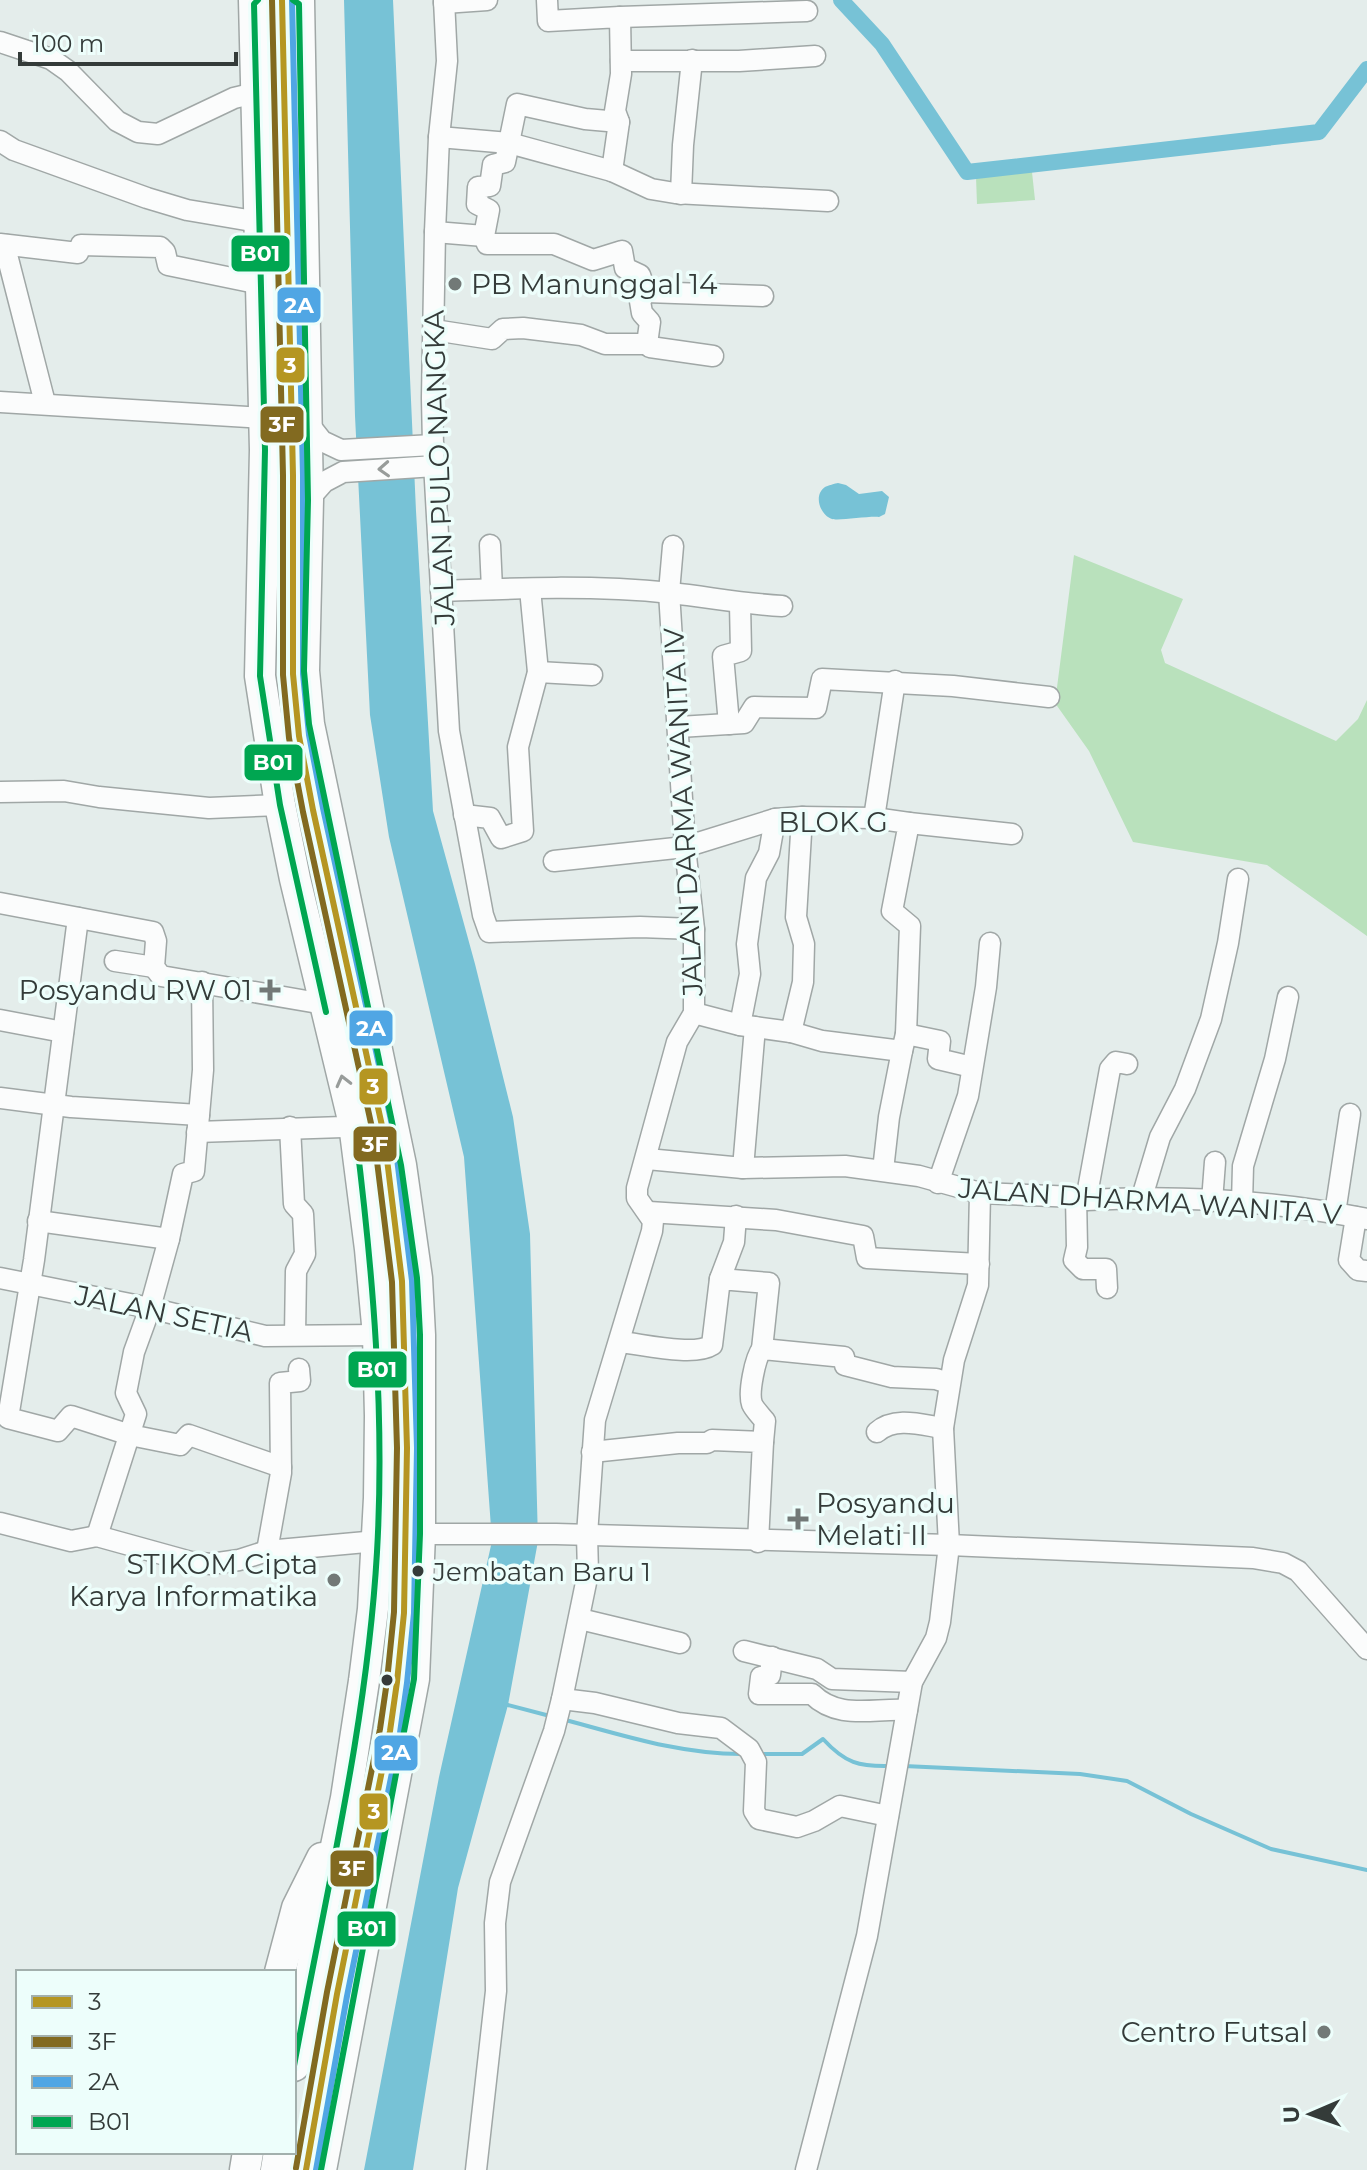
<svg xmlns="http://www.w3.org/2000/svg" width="1367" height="2170" viewBox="0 0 1367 2170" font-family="Montserrat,sans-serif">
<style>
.green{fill:#b9e1bc}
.water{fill:#77c2d6}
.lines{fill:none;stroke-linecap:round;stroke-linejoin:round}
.stream{stroke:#77c2d6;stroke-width:4}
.canal{stroke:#77c2d6;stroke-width:16}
.minor-casing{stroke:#a0a7a6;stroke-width:23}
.highway-casing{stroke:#a0a7a6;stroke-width:33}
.minor{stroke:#fbfcfc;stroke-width:20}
.highway{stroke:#fbfcfc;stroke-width:30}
.bus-1-casing{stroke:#edfefb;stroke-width:12}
.bus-2-casing{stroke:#edfefb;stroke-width:12}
.bus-3-casing{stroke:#edfefb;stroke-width:12}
.bus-4-casing{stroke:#edfefb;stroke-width:12}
.bus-1{stroke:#b59622;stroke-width:6}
.bus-2{stroke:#826a20;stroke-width:6}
.bus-3{stroke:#50a6e4;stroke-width:6}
.bus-4{stroke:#00a651;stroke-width:6}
.oneway{stroke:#989c9a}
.poi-dot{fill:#727977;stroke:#edfefb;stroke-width:3}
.bus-dot{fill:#343b39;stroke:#edfefb;stroke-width:3}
.labels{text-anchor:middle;stroke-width:7;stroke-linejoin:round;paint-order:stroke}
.bus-label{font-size:26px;fill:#343b39;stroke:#edfefb;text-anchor:start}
.poi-label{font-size:28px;fill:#343b39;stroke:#edfefb;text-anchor:end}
.street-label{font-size:28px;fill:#343b39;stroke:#edfefb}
.line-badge{stroke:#edfefb;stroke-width:3}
.badge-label{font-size:22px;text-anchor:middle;font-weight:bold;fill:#fff}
</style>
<rect width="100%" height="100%" fill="#e4edeb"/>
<!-- green -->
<g class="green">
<polygon points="1032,172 1035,200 977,204 976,177"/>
<polygon points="1074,555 1183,599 1161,650 1165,663 1336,741 1358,719 1367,700 1367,936 1267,865 1133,842 1089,751 1055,703"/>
</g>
<!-- water -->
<g class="water">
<polygon points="344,0 393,0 416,511 433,811 475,964 513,1117 530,1234 538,1541 508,1705 458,1888 413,2170 364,2170 439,1777 492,1541 464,1157 389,837 370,715 355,416"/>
<path d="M838 483 846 485 859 494 882 491 889 497 885 514 879 517C868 516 839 521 832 519 820 515 813 495 825 487 827 486 836 483 838 483Z"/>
</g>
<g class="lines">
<!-- stream -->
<g class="stream">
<polyline points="504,1704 550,1716"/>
<path d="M562 1719C622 1735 679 1754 741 1754"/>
<path d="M758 1754H802L823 1739C845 1763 859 1767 891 1766"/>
<polyline points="904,1766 1080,1774 1127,1781 1191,1814 1271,1849 1367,1870"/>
</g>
<!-- canal -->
<polyline class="canal" points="841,0 882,44 967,172 1319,132 1367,69"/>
<!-- minor casing -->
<g class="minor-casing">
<g id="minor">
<polyline points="444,0 447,61 439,137 435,232 432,398 433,445 449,731 483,915 489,932 640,927 694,929"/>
<polyline points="547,0 548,21 620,17 621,74 615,111 619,122 612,171"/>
<polyline points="444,3 487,0"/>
<polyline points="620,17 807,11"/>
<polyline points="0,42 51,59 68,71 117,121 138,132 158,134 234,98 255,93"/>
<polyline points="621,61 739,61 815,56"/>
<polyline points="439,137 509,143 612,171 651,189 675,193 828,201"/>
<polyline points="0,141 14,150 147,198 187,210 259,222"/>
<polyline points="681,194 683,145 692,60"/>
<polyline points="435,232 484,236 489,210 477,204 478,187 490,186 493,165 505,162 517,104 585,119 619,122"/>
<polyline points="0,244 78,253 81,245 160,247 165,252 168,265 261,284"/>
<polyline points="7,245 6,251 45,403"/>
<polyline points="646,292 763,296"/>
<polyline points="434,330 492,339 503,329 523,328 581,335 605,344 647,344 650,322 642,313 640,301 646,292 640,275 625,268 622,251 593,260 554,244 487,244 484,236"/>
<polyline points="647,344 650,347 713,356"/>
<polyline points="0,402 265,418"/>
<polyline points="307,422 322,441 341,450 433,445"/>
<polyline points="308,500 324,482 343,472 435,466"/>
<polyline points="490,545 492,589"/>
<path d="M441 591C517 588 595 585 671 593 708 597 744 604 782 606"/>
<polyline points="538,672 592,675"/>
<polyline points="729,724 723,656 741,651 740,604"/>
<polyline points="679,727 744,723 754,707 816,708 822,679 953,686 1049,697"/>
<polyline points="0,792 64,791 99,797 209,808 280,805"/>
<polyline points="464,815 490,818 501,838 523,831 518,747 538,672 530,589"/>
<polyline points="874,818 895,681"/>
<polyline points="909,823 1012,834"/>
<polyline points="554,861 685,847 775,819 802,817 874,818 909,823 892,911 910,926 906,1034"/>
<polyline points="0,903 153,932 156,941 154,967 161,976 324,1004"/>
<polyline points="78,918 34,1260 8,1418 58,1431 71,1416 130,1435 180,1445 189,1435 281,1467"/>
<polyline points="115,961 154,967"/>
<polyline points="694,1013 740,1025 791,1032 822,1041 902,1051 906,1034 940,1041 938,1059 972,1067"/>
<polyline points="0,1020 63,1032"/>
<polyline points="740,1025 750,974 747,944 756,878 769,853 775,819"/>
<polyline points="791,1032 803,982 804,944 796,917 802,817"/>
<polyline points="0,1098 71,1107 199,1115"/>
<polyline points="290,1127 294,1204 303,1214 305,1254 296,1271 295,1335"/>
<polyline points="197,1132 343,1127 354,1124"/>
<path d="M647 1159 743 1168 845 1166 919 1176 980 1193 1076 1197 1086 1200C1178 1195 1276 1201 1367 1219"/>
<polyline points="743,1168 755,1027"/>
<polyline points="883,1170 889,1117 902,1051"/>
<polyline points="938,1183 968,1096 986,987 990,943"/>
<polyline points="1076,1197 1077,1247 1074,1260 1083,1269 1106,1269 1107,1288"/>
<polyline points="1142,1197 1160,1137 1185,1089 1211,1019 1228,943 1238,879"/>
<polyline points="1086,1200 1110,1069 1116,1062 1127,1064"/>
<polyline points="1212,1201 1215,1162"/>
<polyline points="1242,1203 1243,1166 1275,1059 1288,997"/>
<polyline points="649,1212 776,1220 863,1236 867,1258 979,1264"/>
<polyline points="1335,1213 1350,1114"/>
<polyline points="1356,1217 1349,1260 1358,1270 1367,1271"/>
<polyline points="38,1221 169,1239"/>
<polyline points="0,1278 150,1308 265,1336 378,1335"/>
<polyline points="720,1279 734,1242 736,1216"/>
<path d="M620 1342C642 1344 694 1357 712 1345L720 1279 769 1283 762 1349"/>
<path d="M877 1432C895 1416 922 1425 943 1428"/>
<path d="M763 1442 765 1421C761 1416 754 1409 752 1404 748 1393 755 1358 762 1349L844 1357 845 1365 892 1377 936 1379 948 1383"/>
<polyline points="592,1452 678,1443 707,1443 712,1440 763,1442 758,1542"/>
<polyline points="0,1523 71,1541 97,1536 191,1562 211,1564 239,1560 267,1551 377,1541"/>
<polyline points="420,1534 556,1534 949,1545 1253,1558 1283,1563 1298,1571 1367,1649"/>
<polyline points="97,1536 136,1414 126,1393 134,1352 150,1308 169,1239 183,1174 194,1171 203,1070 202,982"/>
<polyline points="267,1551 281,1473 280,1383 300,1381 299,1369"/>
<polyline points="580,1619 680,1643"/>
<polyline points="744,1651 817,1669 832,1679 912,1682"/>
<path d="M772 1657 770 1675 761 1677 759 1694H812C838 1720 872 1708 907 1710"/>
<polyline points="562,1699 595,1703 678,1723 721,1728 749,1749 756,1762 754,1811 759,1819 797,1827 814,1821 840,1806 888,1816"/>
<polyline points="476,2170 496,1991 495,1923 500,1882 554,1731 562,1699 588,1573 587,1535 595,1420 652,1231 653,1221 637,1198 637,1188 677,1042 694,1013 694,929 685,847 669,592 673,546"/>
<polyline points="806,2170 867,1936 912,1682 936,1638 940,1622 949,1545 943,1428 954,1360 978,1285 980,1193"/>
</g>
</g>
<!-- highway casing -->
<g class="highway-casing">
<g id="highway">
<polyline points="254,0 265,450 260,676 280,805 295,879 354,1124 370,1249 378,1335 380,1416 379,1498 373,1609 364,1681 346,1798 322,1913 294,2066"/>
<polyline points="299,0 308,500 304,671 309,724 401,1165 417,1278 420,1335 420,1534 414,1679 321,2170"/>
<polyline points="280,1972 297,1908 322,1858"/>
<polyline points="245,2170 248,2152"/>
<polyline points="276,2170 279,2152"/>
</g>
</g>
<!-- minor -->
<use href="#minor" class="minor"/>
<!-- highway -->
<use href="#highway" class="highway"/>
<!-- bus-1 casing -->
<g class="bus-1-casing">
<polyline id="bus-1" points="282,0 293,475 293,674 299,736 313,810 384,1135 402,1281 407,1448 404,1613 397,1682 390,1731 337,1994 306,2170"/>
</g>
<!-- bus-2 casing -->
<g class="bus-2-casing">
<polyline id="bus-2" points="272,0 283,475 283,675 289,738 303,812 374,1137 392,1282 397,1448 394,1612 387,1681 380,1729 327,1992 296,2168"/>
</g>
<!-- bus-3 casing -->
<g class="bus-3-casing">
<polyline id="bus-3" points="292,0 303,475 303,674 309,735 323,808 394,1134 412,1281 417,1448 414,1613 407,1683 400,1733 347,1996 316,2170"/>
</g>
<!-- bus-4 casing -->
<g class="bus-4-casing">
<g id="bus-4">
<polyline points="258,0 254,4 265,450 260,676 280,805 326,1012"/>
<polyline points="293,0 299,4 308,500 304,671 309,724 401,1165 417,1278 420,1335 420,1534 414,1679 321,2170"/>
<path d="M294 2066C325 1896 367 1726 377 1552 385 1413 373 1274 356 1136"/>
</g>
</g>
<!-- bus-1 -->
<use href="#bus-1" class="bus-1"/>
<!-- bus-2 -->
<use href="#bus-2" class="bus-2"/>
<!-- bus-3 -->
<use href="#bus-3" class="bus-3"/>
<!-- bus-4 -->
<use href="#bus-4" class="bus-4"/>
</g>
<!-- one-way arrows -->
<defs><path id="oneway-chevron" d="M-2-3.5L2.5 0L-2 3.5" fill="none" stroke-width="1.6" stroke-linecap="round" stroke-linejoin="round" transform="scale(2)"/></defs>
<g class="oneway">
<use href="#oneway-chevron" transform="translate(384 469) rotate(177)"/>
<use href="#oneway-chevron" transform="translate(343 1081) rotate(-104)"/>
</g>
<!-- markers -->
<g class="poi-dot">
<circle cx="455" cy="284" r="8"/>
<path d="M266 978h8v8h8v8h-8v8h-8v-8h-8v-8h8z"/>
<path d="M794 1507h8v8h8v8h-8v8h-8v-8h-8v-8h8z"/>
<circle cx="334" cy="1580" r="8"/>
<circle cx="1324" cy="2032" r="8"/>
</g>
<g class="bus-dot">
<circle cx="418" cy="1571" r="7"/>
<circle cx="387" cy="1680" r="7"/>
</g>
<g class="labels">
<!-- bus labels -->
<g class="bus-label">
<text x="433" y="1581">Jembatan Baru 1</text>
</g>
<!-- poi labels -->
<g class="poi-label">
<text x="471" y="294" text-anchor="start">PB Manunggal 14</text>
<text x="252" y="1000">Posyandu RW 01</text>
<text x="816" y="1513" text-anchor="start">Posyandu<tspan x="816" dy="32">Melati II</tspan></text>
<text x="318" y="1574">STIKOM Cipta<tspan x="318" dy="32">Karya Informatika</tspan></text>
<text x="1308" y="2042">Centro Futsal</text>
</g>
<!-- street labels -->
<g class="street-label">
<text transform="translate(439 468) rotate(-92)" y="10">JALAN PULO NANGKA</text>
<text transform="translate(683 812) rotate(-93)" y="10">JALAN DARMA WANITA IV</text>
<text x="833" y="832">BLOK G</text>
<text transform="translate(1150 1201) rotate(4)" y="10">JALAN DHARMA WANITA V</text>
<text transform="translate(164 1313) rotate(12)" y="10">JALAN SETIA</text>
</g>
</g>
<g class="line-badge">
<rect x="230" y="234" width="61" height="39" rx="8" fill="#00a651"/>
<rect x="276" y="286" width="46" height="38" rx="8" fill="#50a6e4"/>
<rect x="275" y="346" width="31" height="38" rx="8" fill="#b59622"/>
<rect x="259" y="405" width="46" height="39" rx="8" fill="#826a20"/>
<rect x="243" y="743" width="61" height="39" rx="8" fill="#00a651"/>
<rect x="348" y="1009" width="46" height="38" rx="8" fill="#50a6e4"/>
<rect x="358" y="1067" width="31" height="39" rx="8" fill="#b59622"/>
<rect x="352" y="1125" width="46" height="38" rx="8" fill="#826a20"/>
<rect x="347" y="1350" width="61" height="39" rx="8" fill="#00a651"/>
<rect x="373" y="1734" width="46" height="38" rx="8" fill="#50a6e4"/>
<rect x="358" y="1792" width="31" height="39" rx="8" fill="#b59622"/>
<rect x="329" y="1849" width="46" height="39" rx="8" fill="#826a20"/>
<rect x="336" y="1910" width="61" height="38" rx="8" fill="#00a651"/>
</g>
<g class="badge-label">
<text x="260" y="261">B01</text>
<text x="299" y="313">2A</text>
<text x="290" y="373">3</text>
<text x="282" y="432">3F</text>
<text x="273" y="770">B01</text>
<text x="371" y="1036">2A</text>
<text x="373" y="1094">3</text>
<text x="375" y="1152">3F</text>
<text x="377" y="1377">B01</text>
<text x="396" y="1760">2A</text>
<text x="374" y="1819">3</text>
<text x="352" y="1876">3F</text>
<text x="367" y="1936">B01</text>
</g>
<!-- legend -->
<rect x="16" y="1970" width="280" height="184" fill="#edfefb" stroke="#a3b0ad" stroke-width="2"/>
<rect x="32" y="1996" width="40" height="12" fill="#b59622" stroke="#a3b0ad" stroke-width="2"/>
<text x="88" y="2010" font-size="24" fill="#343b39">3</text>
<rect x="32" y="2036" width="40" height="12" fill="#826a20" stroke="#a3b0ad" stroke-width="2"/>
<text x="88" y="2050" font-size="24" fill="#343b39">3F</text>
<rect x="32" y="2076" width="40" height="12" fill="#50a6e4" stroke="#a3b0ad" stroke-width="2"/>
<text x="88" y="2090" font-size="24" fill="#343b39">2A</text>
<rect x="32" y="2116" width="40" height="12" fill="#00a651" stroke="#a3b0ad" stroke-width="2"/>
<text x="88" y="2130" font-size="24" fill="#343b39">B01</text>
<!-- north arrow -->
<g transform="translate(1311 2114) rotate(268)" stroke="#edfefb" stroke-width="6" paint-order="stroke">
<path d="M0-6L14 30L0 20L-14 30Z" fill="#343b39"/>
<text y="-12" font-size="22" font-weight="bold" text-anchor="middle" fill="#343b39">U</text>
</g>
<!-- scale -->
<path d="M20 52v12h216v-12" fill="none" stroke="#343b39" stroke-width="4"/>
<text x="32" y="52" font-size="24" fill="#343b39" stroke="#edfefb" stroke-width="6" paint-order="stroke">100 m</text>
</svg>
